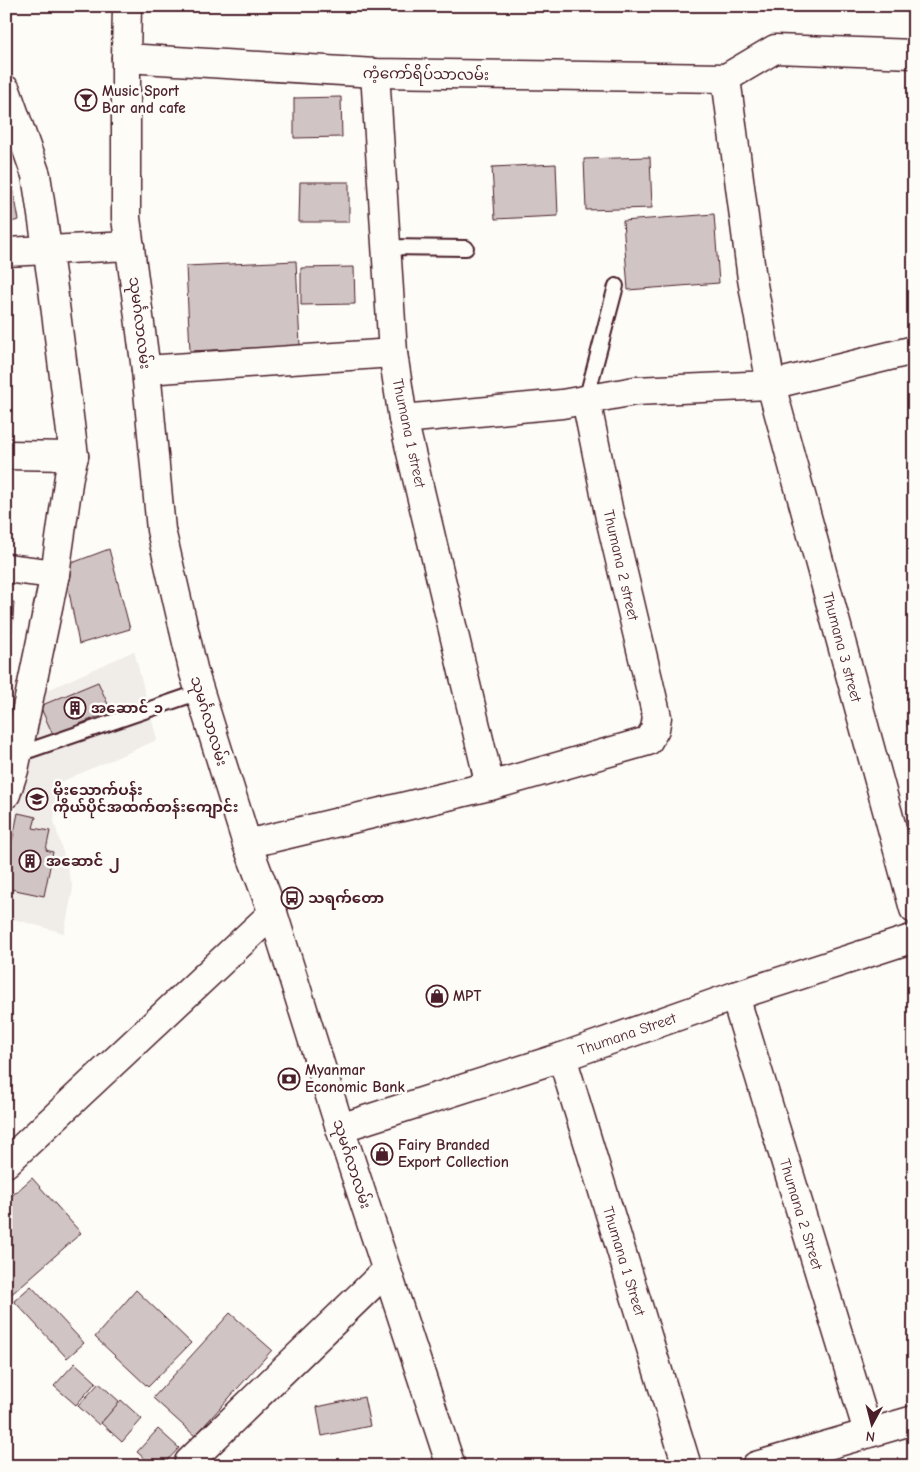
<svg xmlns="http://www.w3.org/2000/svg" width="920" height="1472" viewBox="0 0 920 1472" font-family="'Comic Neue','Noto Sans Myanmar',sans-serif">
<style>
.built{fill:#f0ece8}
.building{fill:#d0c5c4;stroke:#4a1f2b}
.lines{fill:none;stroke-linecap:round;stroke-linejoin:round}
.lane-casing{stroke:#4a1f2b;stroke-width:18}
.street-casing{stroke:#4a1f2b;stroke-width:31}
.secondary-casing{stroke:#4a1f2b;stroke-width:31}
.lane{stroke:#fdfcf7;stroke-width:14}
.street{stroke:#fdfcf7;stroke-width:28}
.secondary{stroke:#fdfcf7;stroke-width:28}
.labels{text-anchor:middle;stroke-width:5;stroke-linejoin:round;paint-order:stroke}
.street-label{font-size:15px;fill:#4a1f2b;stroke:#fdfcf7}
.poi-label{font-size:15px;font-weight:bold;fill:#4a1f2b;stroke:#fdfcf7;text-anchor:start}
</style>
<rect width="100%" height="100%" fill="#fdfcf7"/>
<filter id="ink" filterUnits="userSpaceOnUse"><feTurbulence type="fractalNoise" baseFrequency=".02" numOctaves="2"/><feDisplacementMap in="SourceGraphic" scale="10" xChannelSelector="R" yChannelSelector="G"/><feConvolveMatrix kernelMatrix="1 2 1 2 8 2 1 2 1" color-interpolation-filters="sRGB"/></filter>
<g filter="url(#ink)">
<!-- built -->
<polygon class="built" points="134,651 157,740 58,783 54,821 73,888 64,933 6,917 6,848 15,815 37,695"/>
<!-- building -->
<g class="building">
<polygon points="341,97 342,137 294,138 294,98"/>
<polygon points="650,157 652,208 586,210 584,159"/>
<polygon points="556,164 558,216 495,219 492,167"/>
<polygon points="11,177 19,220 6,223 6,178"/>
<polygon points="300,182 349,182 349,222 299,222"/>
<polygon points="714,214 719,283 628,290 623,221"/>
<polygon points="296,261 300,346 190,351 186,266"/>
<polygon points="354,267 355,304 301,305 301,268"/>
<polygon points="109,549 130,629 79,644 64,566"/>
<polygon points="6,601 14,602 12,632 6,632"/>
<polygon points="98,682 111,711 53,735 40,706"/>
<polygon points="18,813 36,817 33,828 50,831 46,850 53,852 44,896 6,888 6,871"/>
<polygon points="32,1178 81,1233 6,1299 6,1201"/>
<polygon points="31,1286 84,1343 67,1358 14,1301"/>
<polygon points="136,1290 191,1343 148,1387 95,1337"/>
<polygon points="230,1313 272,1350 195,1436 153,1398"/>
<polygon points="75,1363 96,1382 76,1405 54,1386"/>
<polygon points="99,1383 120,1402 99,1425 78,1406"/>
<polygon points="364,1397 370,1426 322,1436 317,1407"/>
<polygon points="121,1400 142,1419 122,1442 101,1423"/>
<polygon points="158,1429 179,1448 162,1466 153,1466 137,1452"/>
</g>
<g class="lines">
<!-- lane casing -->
<g class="lane-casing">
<g id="lane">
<polyline points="386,247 466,248"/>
<polyline points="586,400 616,286"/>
<polyline points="16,755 200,692"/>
</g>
</g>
<!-- street casing -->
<g class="street-casing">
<g id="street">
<polyline points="126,58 375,73 726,78"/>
<polyline points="375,73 393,353 403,419 490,786"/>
<polyline points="726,78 752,279 771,385 914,909"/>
<polyline points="726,78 775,49 914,54"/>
<polyline points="6,90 36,175 52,281 74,456 69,476 55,574 14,770 6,794"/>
<polyline points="6,252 130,246"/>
<polyline points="146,370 393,353"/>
<polyline points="403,419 562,404 635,391 771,385 914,350"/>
<polyline points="6,455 74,456"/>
<polyline points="6,568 55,574"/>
<polyline points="247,844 490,786 648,741 655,729 657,717 610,518 586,400"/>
<polyline points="735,996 868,1432"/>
<polyline points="562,1057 687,1466"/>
<polyline points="340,1128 562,1057 735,996 914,938"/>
<polyline points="6,1163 273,913"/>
<polyline points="189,1462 386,1271"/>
<polyline points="756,1466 914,1420"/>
</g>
</g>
<!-- secondary casing -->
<g class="secondary-casing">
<polyline id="secondary" points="127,6 126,58 126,218 146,370 161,530 194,673 247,844 273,913 340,1128 451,1466"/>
</g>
<!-- lane -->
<use href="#lane" class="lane"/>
<!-- street -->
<use href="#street" class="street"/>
<!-- secondary -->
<use href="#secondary" class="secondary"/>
</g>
</g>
<!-- icons -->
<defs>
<g id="bar-ring" transform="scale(1.125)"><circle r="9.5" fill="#fdfcf7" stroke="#4a1f2b" stroke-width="1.5"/><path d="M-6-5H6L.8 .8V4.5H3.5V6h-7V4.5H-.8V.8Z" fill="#4a1f2b"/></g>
<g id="building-ring" transform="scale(1.125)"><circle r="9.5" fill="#fdfcf7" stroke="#4a1f2b" stroke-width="1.5"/><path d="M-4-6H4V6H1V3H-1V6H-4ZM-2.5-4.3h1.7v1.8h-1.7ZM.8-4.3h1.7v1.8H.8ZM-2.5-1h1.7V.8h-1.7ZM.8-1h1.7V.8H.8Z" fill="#4a1f2b"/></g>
<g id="school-ring" transform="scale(1.125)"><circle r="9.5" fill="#fdfcf7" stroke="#4a1f2b" stroke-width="1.5"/><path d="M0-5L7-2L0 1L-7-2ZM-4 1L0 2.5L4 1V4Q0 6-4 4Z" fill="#4a1f2b"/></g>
<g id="bus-ring" transform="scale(1.125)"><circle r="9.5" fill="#fdfcf7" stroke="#4a1f2b" stroke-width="1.5"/><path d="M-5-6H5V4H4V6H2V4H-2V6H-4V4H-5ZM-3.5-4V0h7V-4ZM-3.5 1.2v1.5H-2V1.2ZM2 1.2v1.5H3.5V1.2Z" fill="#4a1f2b"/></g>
<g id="shop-ring" transform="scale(1.125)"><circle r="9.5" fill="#fdfcf7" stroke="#4a1f2b" stroke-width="1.5"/><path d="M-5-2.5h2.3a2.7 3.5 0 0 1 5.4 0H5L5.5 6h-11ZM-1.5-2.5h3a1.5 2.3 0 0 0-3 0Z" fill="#4a1f2b"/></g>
<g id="bank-ring" transform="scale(1.125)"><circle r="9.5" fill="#fdfcf7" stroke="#4a1f2b" stroke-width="1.5"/><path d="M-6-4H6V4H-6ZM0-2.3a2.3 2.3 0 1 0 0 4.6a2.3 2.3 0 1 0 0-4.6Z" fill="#4a1f2b"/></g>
</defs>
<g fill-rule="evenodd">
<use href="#bar-ring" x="86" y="100"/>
<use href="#building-ring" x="75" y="708"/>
<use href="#school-ring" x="37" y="799"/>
<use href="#building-ring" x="30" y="861"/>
<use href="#bus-ring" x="292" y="898"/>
<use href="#shop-ring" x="437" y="996"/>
<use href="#bank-ring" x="289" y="1079"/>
<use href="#shop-ring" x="382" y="1154"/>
</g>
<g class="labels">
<!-- street labels -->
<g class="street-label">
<text transform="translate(426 74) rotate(1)" y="5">ကံ့ကော်ရိပ်သာလမ်း</text>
<text transform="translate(140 323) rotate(83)" y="5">သုမင်္ဂလာလမ်း</text>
<text transform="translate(409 433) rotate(78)" y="5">Thumana 1 street</text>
<text transform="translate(621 565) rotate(77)" y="5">Thumana 2 street</text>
<text transform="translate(842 647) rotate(75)" y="5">Thumana 3 street</text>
<text transform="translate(209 721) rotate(73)" y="5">သုမင်္ဂလာလမ်း</text>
<text transform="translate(627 1034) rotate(-19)" y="5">Thumana Street</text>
<text transform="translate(352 1164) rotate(72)" y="5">သုမင်္ဂလာလမ်း</text>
<text transform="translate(801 1214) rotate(73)" y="5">Thumana 2 Street</text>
<text transform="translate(624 1261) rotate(73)" y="5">Thumana 1 Street</text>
</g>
<!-- poi labels -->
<g class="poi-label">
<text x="102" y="96">Music Sport<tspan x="102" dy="17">Bar and cafe</tspan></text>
<text x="91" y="713">အဆောင် ၁</text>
<text x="53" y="795">မိုးသောက်ပန်း<tspan x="53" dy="17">ကိုယ်ပိုင်အထက်တန်းကျောင်း</tspan></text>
<text x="46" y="866">အဆောင် ၂</text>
<text x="308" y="903">သရက်တော</text>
<text x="453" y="1001">MPT</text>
<text x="305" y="1075">Myanmar<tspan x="305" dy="17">Economic Bank</tspan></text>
<text x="398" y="1150">Fairy Branded<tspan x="398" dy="17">Export Collection</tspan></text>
</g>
</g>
<!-- margin -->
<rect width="920" height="1472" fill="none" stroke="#fdfcf7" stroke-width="25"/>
<rect x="12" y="12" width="895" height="1447" fill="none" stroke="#4a1f2b" stroke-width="2" filter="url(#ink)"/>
<!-- north arrow -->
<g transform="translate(872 1424) rotate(187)" stroke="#fdfcf7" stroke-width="4" paint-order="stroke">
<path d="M0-4L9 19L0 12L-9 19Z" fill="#4a1f2b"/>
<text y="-8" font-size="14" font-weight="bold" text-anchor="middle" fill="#4a1f2b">N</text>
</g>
</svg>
